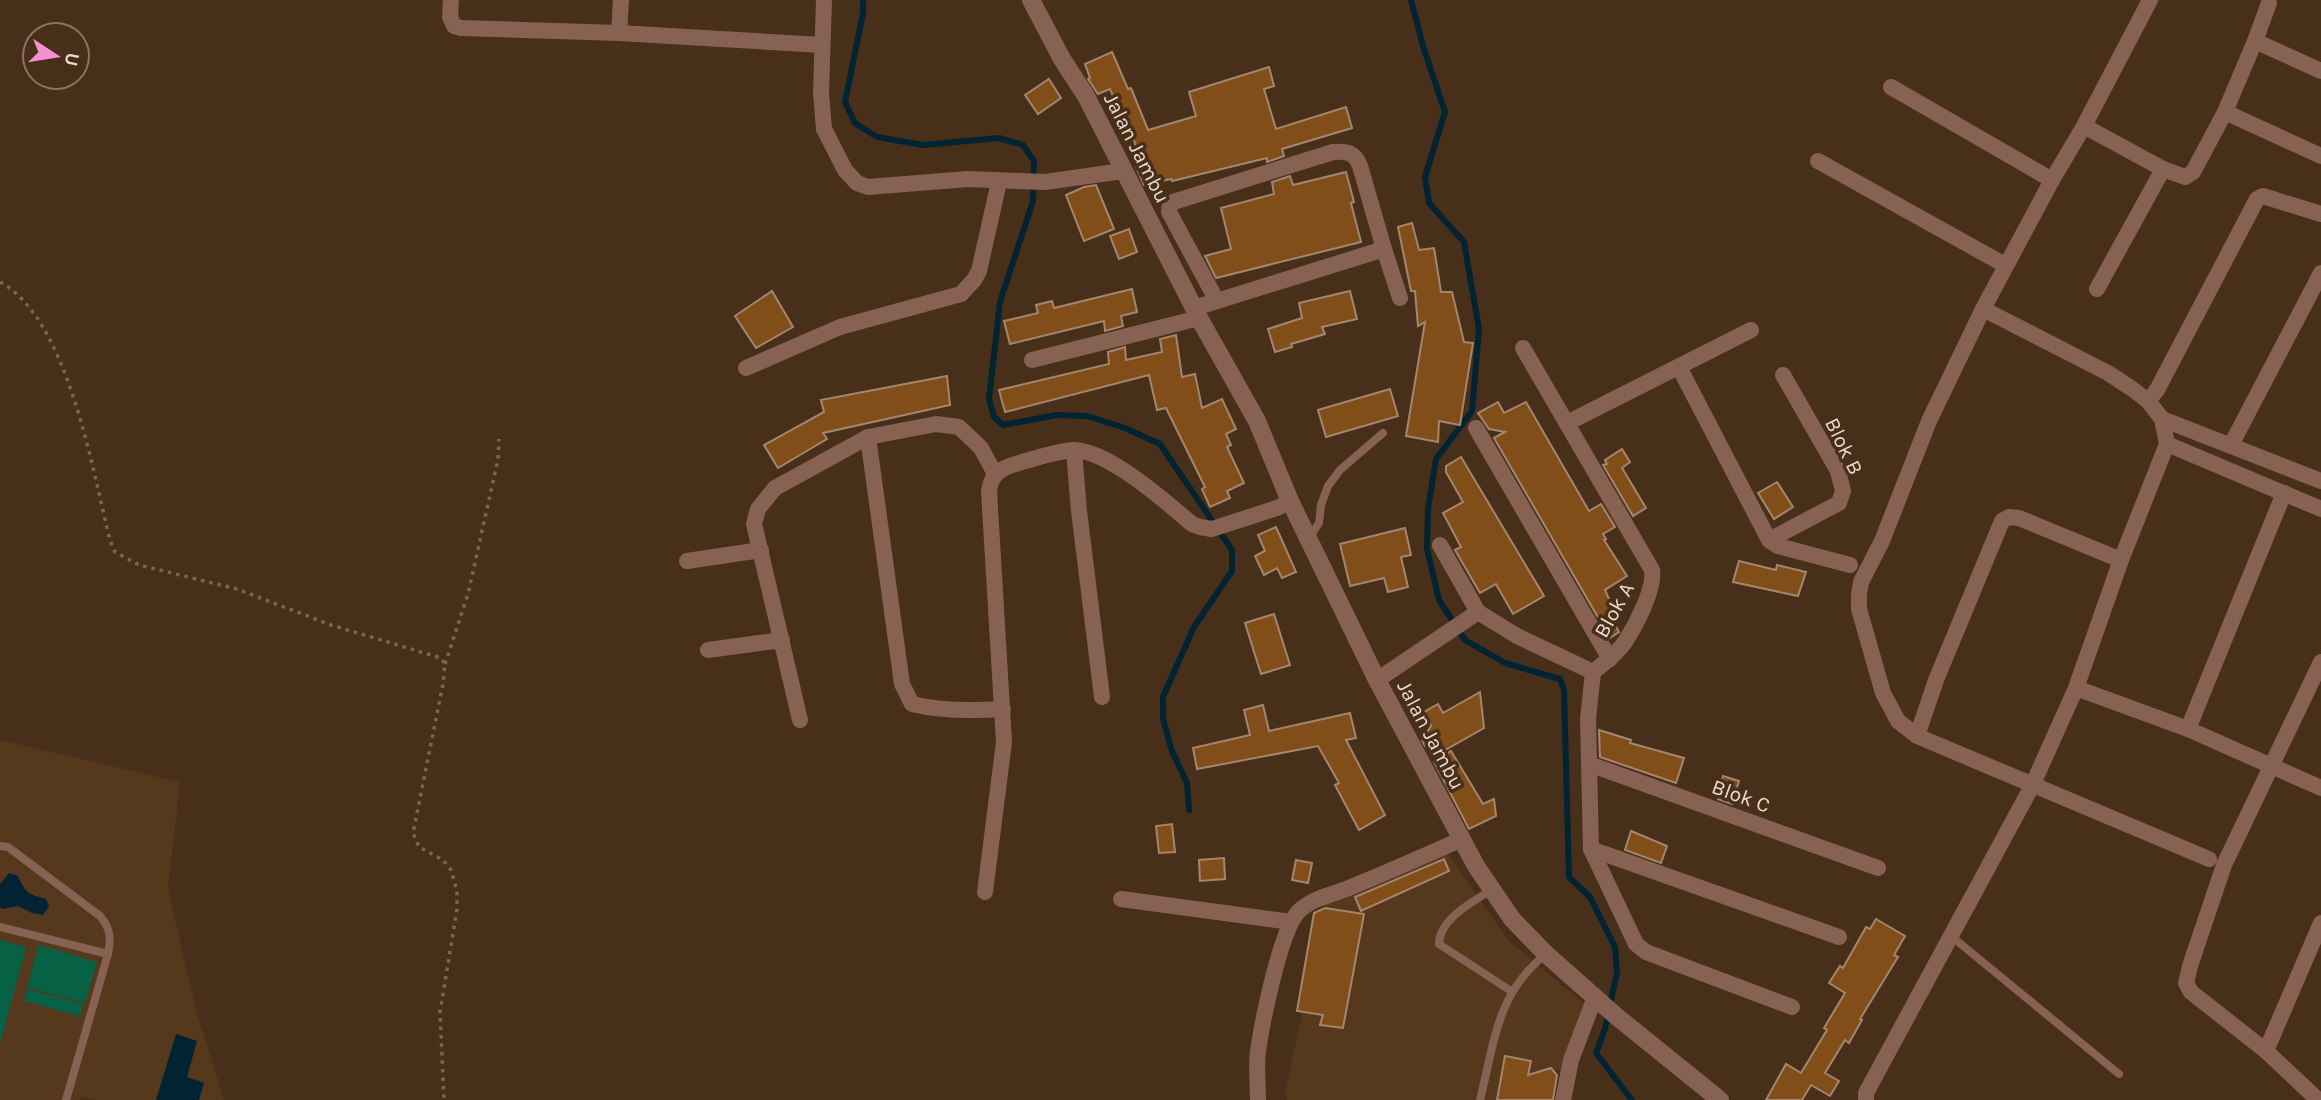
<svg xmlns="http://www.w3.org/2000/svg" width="2321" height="1100" viewBox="0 0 2321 1100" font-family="Karla,sans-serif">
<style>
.built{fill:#56381d}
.green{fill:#076245}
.water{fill:#022332}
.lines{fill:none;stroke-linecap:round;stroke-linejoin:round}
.stream{stroke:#022332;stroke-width:6}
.building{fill:#814d19;stroke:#a3866f;stroke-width:2}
.path{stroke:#7b6553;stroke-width:3.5;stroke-dasharray:3.5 5;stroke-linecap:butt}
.service{stroke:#876253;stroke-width:8}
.minor{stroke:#876253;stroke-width:16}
.tertiary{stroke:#876253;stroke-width:18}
.labels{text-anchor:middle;stroke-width:7;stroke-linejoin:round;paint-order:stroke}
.street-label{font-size:21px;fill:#ecdcd0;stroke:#482f1a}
</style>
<rect width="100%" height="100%" fill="#482f1a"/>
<!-- built -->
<g class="built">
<polygon points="0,740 180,782 168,889 196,1010 224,1100 96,1100 81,1097 79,1100 0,1100"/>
<polygon points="1447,852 1508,940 1588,1007 1565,1070 1546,1070 1540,1100 1287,1100 1285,1093 1326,902"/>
</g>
<!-- green -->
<g class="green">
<polygon points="0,940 26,947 0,1044"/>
<polygon points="39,945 97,962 85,1003 27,987"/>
<polygon points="27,989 83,1004 80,1016 24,1001"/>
</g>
<!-- water -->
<g class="water">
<path d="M9 873 18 876C26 893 27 894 46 899L49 906 43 915 32 913 18 906 4 909 0 908V884Z"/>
<polygon points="176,1034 197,1041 187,1077 204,1083 199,1100 156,1100"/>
</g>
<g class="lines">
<!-- stream -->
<g class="stream">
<polyline points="863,0 863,13 845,102 855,123 877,137 923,145 999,138 1023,145 1034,161 1033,201 1000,302 989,399 994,417 1003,425 1057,415 1087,416 1125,428 1160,444 1232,550 1232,571 1194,627 1163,697 1163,719 1172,751 1187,783 1189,810"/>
<polyline points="1411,0 1423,46 1445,112 1425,177 1429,203 1464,242 1479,329 1472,411 1436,459 1428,509 1427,549 1439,600 1465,640 1505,663 1560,679 1564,690 1569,877 1590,897 1615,947 1617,972 1605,1029 1596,1053 1632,1100"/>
</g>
</g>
<!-- building -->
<g class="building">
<polygon points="1112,52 1128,89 1131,88 1148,130 1196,116 1189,92 1269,67 1274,86 1264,89 1276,129 1346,107 1352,128 1282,149 1284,156 1267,162 1267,158 1172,181 1171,179 1144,185 1136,167 1141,166 1132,133 1130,134 1127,129 1110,89 1098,94 1088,79 1090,78 1085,64"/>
<polygon points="1049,79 1061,98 1038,114 1025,95"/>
<polygon points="1346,172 1354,202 1351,203 1361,242 1216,278 1205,256 1231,249 1221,208 1274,194 1272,182 1290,176 1293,185"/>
<polygon points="1096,185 1114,229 1084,241 1066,195 1084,187"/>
<polygon points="1412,223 1419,250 1434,248 1441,292 1452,292 1464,342 1473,343 1460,425 1439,421 1438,442 1406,436 1425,322 1418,326 1415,291 1411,291 1398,227"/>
<polygon points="1129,229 1137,252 1119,259 1110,236"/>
<polygon points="1132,289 1137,312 1121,316 1123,326 1105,331 1104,321 1010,344 1004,321 1038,313 1036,305 1052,301 1054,308"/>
<polygon points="772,291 793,327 756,348 735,316"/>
<polygon points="1350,291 1357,319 1322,327 1325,334 1291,344 1292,347 1275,352 1268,329 1302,318 1299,303"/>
<polygon points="1176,335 1182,377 1195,374 1202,408 1222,399 1236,429 1226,434 1231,445 1227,447 1244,483 1227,491 1230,498 1210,507 1202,489 1205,487 1166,408 1157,410 1149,375 1005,412 999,390 1109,364 1108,352 1125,347 1126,360 1162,352 1160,339"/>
<polygon points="947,376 950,405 823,433 827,439 778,468 764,445 824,412 821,400"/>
<polygon points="1390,389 1398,416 1326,437 1318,410"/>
<polygon points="1498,402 1504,413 1526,402 1589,511 1601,504 1615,527 1603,534 1606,539 1604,540 1627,576 1605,590 1614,610 1608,612 1619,632 1610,638 1494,438 1505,432 1489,429 1478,413"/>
<polygon points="1622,449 1630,462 1622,468 1646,508 1633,516 1603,465 1607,464 1605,460"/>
<polygon points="1461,457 1544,596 1513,614 1496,584 1480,593 1455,550 1461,547 1443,513 1463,502 1446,472 1446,466"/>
<polygon points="1777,482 1793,507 1774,519 1758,493"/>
<polygon points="1276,527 1296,572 1282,578 1277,568 1264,575 1255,556 1265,551 1258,535"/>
<polygon points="1405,528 1411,555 1401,557 1408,587 1388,592 1384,578 1350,586 1340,544"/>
<polygon points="1739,561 1776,570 1777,565 1806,572 1798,596 1733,582"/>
<polygon points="1274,614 1290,665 1261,674 1245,623"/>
<polygon points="1480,692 1484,728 1447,749 1425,746 1422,740 1431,726 1424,712 1438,704 1443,713"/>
<polygon points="1263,705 1269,731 1350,713 1356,738 1346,740 1385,815 1359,830 1335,785 1339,783 1318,746 1197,769 1193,748 1250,735 1244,710"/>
<polygon points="1599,730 1631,740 1630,743 1684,758 1676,783 1600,757"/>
<polygon points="1451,751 1483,804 1494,799 1496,816 1469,829 1434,762"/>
<polygon points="1723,776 1739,781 1732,804 1718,799"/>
<polygon points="1172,824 1175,852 1159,853 1156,826"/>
<polygon points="1631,831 1667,846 1661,863 1625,850"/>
<polygon points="1224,858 1225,879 1200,881 1199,860"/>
<polygon points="1444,859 1449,871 1361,911 1355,897"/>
<polygon points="1296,860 1312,863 1308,883 1292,880"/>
<polygon points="1325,908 1364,914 1343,1028 1320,1025 1323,1015 1297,1011 1314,913"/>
<polygon points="1876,919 1905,936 1894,955 1898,957 1860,1019 1862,1020 1849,1043 1845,1040 1825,1073 1839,1081 1830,1096 1811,1085 1802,1100 1766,1100 1786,1064 1801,1073 1827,1030 1824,1028 1845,993 1829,983 1840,966 1843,968 1866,927 1870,929"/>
<polygon points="1505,1056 1531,1061 1528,1075 1551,1068 1557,1075 1553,1100 1497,1100"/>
</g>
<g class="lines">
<!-- path -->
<g class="path">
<path d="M0 282C68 319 92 469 110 540L115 552 139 565 237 589 331 625 441 658 445 664 443 684 413 833 419 847 443 860 451 870 457 891V909L440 1012 444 1100"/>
<polyline points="445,664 468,594 498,459 499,439"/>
</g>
<!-- service -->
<g class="service">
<polyline points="1309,538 1319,523 1321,505 1328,486 1340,470 1383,433"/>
<path d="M0 846 8 847 100 916C111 929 111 938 108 954L66 1100"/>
<path d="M1493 889C1474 901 1439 919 1439 944L1511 991"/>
<polyline points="0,927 108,954"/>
<polyline points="1951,936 2119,1074"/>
<path d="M1480 1100C1495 1041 1496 994 1546 954"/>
</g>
<!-- minor -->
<g class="minor">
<polyline points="451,0 450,17 454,26 461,28 619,33 822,45"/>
<polyline points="824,0 821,93 824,129 845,170 857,183 868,187 968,179 1045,182 1123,171"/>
<polyline points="619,33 621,0"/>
<polyline points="2255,41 2269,3"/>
<polyline points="1891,87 2052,180"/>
<polyline points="2225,112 2321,156"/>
<polyline points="2084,126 2163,169 2185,177 2193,172 2225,112 2255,41 2321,71"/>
<polyline points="1818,161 2005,265"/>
<polyline points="1384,249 1400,298"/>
<polyline points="2097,289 2163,169"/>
<path d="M1194 308 1217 301 1384 249 1360 166C1355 152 1346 151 1333 152L1170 203 1169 212 1217 301"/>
<polyline points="1032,360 1199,318"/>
<polyline points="1679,367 1769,540 1839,503 1843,491 1838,471 1783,375"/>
<polyline points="746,368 840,327 961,294 974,280 979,271 999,182"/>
<polyline points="2148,401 2157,390 2257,199 2263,196 2321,214"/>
<polyline points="2162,419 2321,481"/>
<polyline points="1567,423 1751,330"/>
<polyline points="1476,428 1610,659"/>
<path d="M868 437 902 684 912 704C941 711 973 711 1003 709"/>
<polyline points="2167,444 2321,509"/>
<polyline points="2231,445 2321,273"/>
<polyline points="1074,450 1079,511 1102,697"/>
<polyline points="1769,540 1778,546 1850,565"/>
<path d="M1440 545 1478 612 1517 636 1593 672C1604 663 1617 654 1625 642 1636 625 1655 589 1652 570L1523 348"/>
<polyline points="2121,560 2019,518 2009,517 2002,521 1936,680 1917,736 2209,859"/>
<polyline points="687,561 761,550"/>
<polyline points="708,650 782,640"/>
<polyline points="1593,672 1588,719 1591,849 1636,944 1646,952 1792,1007"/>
<polyline points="1377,680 1478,612"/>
<polyline points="2076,688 2188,729 2321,788"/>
<polyline points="800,720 754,524 758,509 775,488 868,437 936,424 959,427 981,448 995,474"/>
<polyline points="2188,729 2284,493"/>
<polyline points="1917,736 1898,721 1883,693 1859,609 1859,594 1861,582 1882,541 1929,421 1983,309 2052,180 2084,126 2150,0"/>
<polyline points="1589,764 1878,868"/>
<polyline points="1591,849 1839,937"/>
<path d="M985 892 1004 742 989 491C991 471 1005 467 1022 462 1037 458 1061 450 1075 450 1110 452 1165 501 1192 524L1200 527 1212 529 1277 508 1290 501"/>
<polyline points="1121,899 1291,922"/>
<polyline points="2266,1051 2321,923"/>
<path d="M1258 1100C1258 1084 1256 1067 1258 1051 1262 1023 1280 932 1298 912 1313 897 1333 895 1351 887 1388 872 1424 856 1460 840"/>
<polyline points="1563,1100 1571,1060 1595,997"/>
<polyline points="1866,1100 1866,1093 2032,786 2076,688 2121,560 2167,444 2162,419 2148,401 2131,388 2108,373 1983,309"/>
<polyline points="2318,1100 2266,1051 2191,992 2186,983 2190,966 2224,865 2321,662"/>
</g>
<!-- tertiary -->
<polyline class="tertiary" points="1031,0 1062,59 1086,96 1199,318 1257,421 1290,501 1377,680 1476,866 1512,919 1546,954 1616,1016 1720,1100"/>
</g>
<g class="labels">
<!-- street labels -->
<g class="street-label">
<text transform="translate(1137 148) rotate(63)" y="7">Jalan Jambu</text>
<text transform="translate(1844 446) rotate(64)" y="7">Blok B</text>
<text transform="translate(1614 610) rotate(-61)" y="7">Blok A</text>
<text transform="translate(1431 735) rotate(62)" y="7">Jalan Jambu</text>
<text transform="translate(1741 796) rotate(20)" y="7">Blok C</text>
</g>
</g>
<!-- north arrow -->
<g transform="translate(56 56) rotate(102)"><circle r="33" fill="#482f1a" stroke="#8a7463" stroke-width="2"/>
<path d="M0-5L12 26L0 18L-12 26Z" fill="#f690cf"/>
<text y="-10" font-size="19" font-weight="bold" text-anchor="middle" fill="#ecdcd0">U</text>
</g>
</svg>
